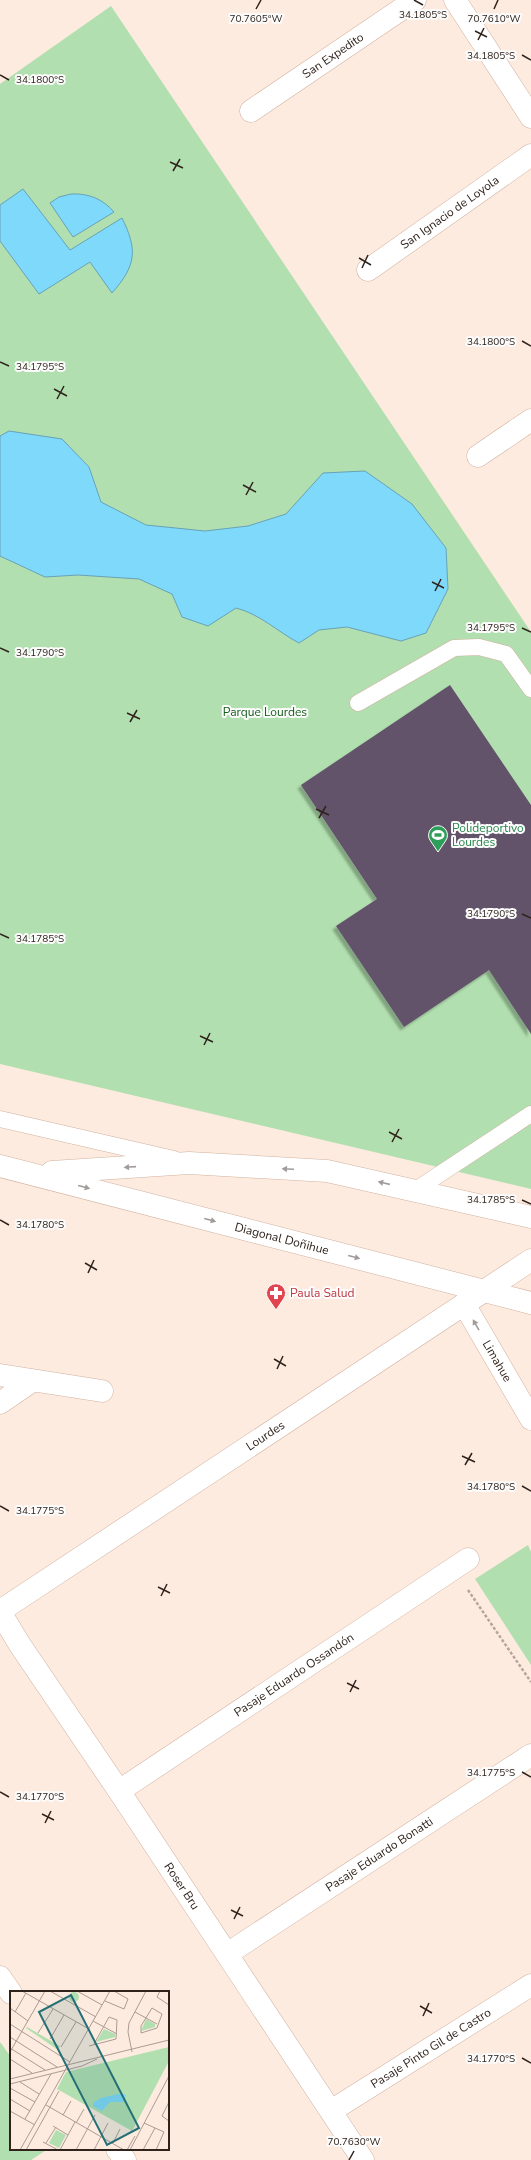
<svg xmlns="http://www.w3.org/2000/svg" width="531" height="2160" viewBox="0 0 531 2160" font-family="'Nunito Sans',sans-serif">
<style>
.green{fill:#b1dfaf}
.water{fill:#7fd9fa;stroke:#67a2b7}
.building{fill:#62536b;filter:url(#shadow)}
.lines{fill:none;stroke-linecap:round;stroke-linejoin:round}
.lane-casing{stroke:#d0b2a0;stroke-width:17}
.street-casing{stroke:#d0b2a0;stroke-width:23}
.secondary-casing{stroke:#d0b2a0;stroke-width:23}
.path{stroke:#b6a59b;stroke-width:2.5;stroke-dasharray:3 2;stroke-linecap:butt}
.lane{stroke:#fff;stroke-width:16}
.street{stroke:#fff;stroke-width:22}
.secondary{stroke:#fff;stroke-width:22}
.oneway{fill:#a19c99}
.ticks{fill:none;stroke:#2f231c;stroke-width:1.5}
.labels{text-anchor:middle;stroke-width:4;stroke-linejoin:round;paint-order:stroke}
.street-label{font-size:12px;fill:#2f231c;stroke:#fcfcfc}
.park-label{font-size:12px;fill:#135c19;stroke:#fcfcfc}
.leisure-label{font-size:12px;fill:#27864d;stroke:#fcfcfc;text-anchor:start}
.health-label{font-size:12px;fill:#be3a42;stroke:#fcfcfc;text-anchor:start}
.inset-road{fill:none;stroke:#ab9b91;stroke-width:1}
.view{fill:#256f76;fill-opacity:0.15;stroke:#256f76;stroke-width:2}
.inset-edge{fill:none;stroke:#2f231c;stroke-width:2}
.ticks-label{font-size:10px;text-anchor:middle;fill:#2f231c;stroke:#fcfcfc;stroke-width:4;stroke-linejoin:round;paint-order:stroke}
</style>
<defs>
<filter id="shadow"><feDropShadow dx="-3.5" dy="3.5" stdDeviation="1" flood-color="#0004"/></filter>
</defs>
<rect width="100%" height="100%" fill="#feebdf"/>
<!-- green -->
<g class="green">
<polygon points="111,6 531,632 531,1189 0,1064 0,84"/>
<polygon points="528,1545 531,1552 531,1665 475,1579"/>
<polygon points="0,2042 11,2057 11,2149 48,2149 31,2160 0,2160"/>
</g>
<!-- water -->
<g class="water">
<path d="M23 189 70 250 122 218C138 250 136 266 112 293L90 262 39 294 0 241V205Z"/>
<path d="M71 194C88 193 103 199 114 212L73 237 50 203 59 197Z"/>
<path d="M9 431 62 439 89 467 101 502 146 525 205 531 248 526 286 514 323 473 365 471 412 504 446 548 448 589 426 633 401 641 347 627 319 630 299 643C278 632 260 614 236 608L208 626 182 617 172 594 139 579 78 575 45 577 0 556V436Z"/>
</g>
<!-- building -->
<polygon class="building" points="450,685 531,805 531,1034 489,970 404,1027 336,926 377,899 301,785"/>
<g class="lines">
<!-- lane casing -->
<g class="lane-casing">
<g id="lane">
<polyline points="358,703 454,648 479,647 506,654 531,689"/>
<polyline points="0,1119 174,1159"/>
<polyline points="414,1191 531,1114"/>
</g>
</g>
<!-- street casing -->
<g class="street-casing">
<g id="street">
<polyline points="455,0 531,117"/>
<path id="s1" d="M251 111 415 0"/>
<path id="s2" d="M368 270 531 155"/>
<polyline points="478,456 531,420"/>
<path id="s3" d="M464 1304 531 1419"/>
<polyline points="0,1375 102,1391"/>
<polyline points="0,1403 32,1381"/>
<path id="s4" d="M0 1612 20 1645 119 1791 363 2160"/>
<path id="s5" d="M119 1791 468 1559"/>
<path id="s6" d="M227 1954 531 1755"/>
<polyline points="0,1977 11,1993"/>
<path id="s7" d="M331 2111 531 1985"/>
<polyline points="117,2149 125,2160"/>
</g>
</g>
<!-- secondary casing -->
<g class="secondary-casing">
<g id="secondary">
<path id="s8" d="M0 1166 531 1303"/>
<polyline points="52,1172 189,1163 327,1171 531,1217"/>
<path id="s9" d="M0 1611 531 1260"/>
</g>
</g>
<!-- path -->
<polyline class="path" points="468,1590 531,1682"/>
<!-- lane -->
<use href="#lane" class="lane"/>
<!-- street -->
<use href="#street" class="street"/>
<!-- secondary -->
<use href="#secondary" class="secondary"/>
</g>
<!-- one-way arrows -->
<defs><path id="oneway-solid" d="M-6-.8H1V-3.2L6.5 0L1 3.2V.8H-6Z"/></defs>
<g class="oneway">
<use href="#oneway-solid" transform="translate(130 1167) rotate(176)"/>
<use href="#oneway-solid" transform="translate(288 1169) rotate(-177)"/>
<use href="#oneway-solid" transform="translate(384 1183) rotate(-167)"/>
<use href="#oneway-solid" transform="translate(84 1187) rotate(15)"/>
<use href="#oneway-solid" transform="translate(210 1220) rotate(15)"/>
<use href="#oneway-solid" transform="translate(354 1257) rotate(15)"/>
<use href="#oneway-solid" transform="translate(476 1325) rotate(-120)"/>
</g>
<!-- ticks -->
<path class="ticks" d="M414 0 423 5M256 9 261 0M494 9 498 0M475 31 487 37M478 40 484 28M522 55 531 60M0 75 9 80M170 162 183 168M173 171 180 159M359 258 371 265M362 268 368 255M522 341 531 346M0 362 9 366M54 389 67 396M57 399 64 386M243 485 256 492M246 495 253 482M432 582 444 588M435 591 441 579M522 628 531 632M0 648 9 652M127 713 140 719M130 722 137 710M316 809 329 815M319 818 326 806M522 914 531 918M0 934 9 938M200 1036 213 1042M204 1045 210 1033M389 1132 402 1139M392 1142 399 1129M522 1200 531 1204M0 1220 9 1225M85 1263 97 1270M88 1273 94 1260M274 1359 286 1366M277 1369 283 1356M462 1456 475 1462M465 1465 472 1453M522 1486 531 1491M0 1506 9 1511M158 1587 170 1593M161 1596 167 1584M347 1683 359 1689M350 1692 356 1680M522 1772 531 1777M0 1792 9 1797M42 1814 54 1820M45 1823 51 1811M231 1910 243 1916M234 1919 240 1907M420 2006 432 2013M423 2016 429 2003M522 2058 531 2063M349 2160 354 2151"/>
<!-- icons -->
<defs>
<g id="stadium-pin" transform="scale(1)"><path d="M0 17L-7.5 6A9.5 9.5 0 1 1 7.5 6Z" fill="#2e9e5b" stroke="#fcfcfc"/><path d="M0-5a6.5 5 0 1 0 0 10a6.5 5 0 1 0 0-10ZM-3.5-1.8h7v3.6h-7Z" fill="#fff"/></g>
<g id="pharmacy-pin" transform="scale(1)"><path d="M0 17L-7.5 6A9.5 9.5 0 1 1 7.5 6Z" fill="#e0444e" stroke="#fcfcfc"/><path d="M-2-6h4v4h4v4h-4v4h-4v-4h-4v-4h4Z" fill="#fff"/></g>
</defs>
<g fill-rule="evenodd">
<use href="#stadium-pin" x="438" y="835"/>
<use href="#pharmacy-pin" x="276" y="1293"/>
</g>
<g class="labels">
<!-- street labels -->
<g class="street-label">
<text dy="4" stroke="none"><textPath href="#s1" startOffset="99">San Expedito</textPath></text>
<text dy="4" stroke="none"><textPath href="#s2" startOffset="100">San Ignacio de Loyola</textPath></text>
<text dy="4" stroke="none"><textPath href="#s8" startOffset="291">Diagonal Doñihue</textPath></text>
<text dy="4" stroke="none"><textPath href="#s3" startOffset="66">Limahue</textPath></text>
<text dy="4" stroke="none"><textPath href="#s9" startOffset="318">Lourdes</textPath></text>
<text dy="4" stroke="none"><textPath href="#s5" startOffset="210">Pasaje Eduardo Ossandón</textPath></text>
<text dy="4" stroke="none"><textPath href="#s6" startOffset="182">Pasaje Eduardo Bonatti</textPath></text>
<text dy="4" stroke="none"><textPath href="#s4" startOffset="329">Roser Bru</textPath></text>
<text dy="4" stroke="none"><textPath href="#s7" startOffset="118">Pasaje Pinto Gil de Castro</textPath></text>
</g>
<!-- park labels -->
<g class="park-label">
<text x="265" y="716">Parque Lourdes</text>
</g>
<!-- leisure labels -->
<g class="leisure-label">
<text x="452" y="832">Polideportivo<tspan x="452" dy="14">Lourdes</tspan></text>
</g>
<!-- health labels -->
<g class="health-label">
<text x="290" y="1297">Paula Salud</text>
</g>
</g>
<!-- overview -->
<g transform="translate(10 1991)">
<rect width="159" height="159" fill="#feebdf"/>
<path d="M59 6a5 5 0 1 1 10 0a5 5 0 1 1-10 0ZM136 28 145 33V36L131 40ZM17 36 50 55 48 59 16 37ZM94 38 105 43V46L86 51ZM159 56V70L122 140 47 98 56 81ZM46 139 56 144 49 157 39 152Z" fill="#b1dfaf"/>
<path d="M108 103H116L115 111H100L92 120 83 115V112L91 107Z" fill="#7fd9fa"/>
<path class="inset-road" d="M12 0 79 38M40 0 86 26M67 0 92 14M150 0 147 6 159 14M95 10 114 18 118 8 104 0M0 17 18 30M142 17 152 23 147 37 131 42V35ZM5 21 16 2M125 21 147 33M83 30 107 43M0 33 60 71M28 42 43 18M0 46 47 76M40 48 54 24M79 55 106 48 107 29 99 26 84 53M51 56 66 31M0 57 35 79M0 61 35 0M122 61 118 41 119 32 136 0M0 68 22 82M0 88 159 49M10 91 29 103M0 93 72 75 87 68M0 97 25 111M0 108 20 120M159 111 152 125 159 130M36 114 114 159M0 120 25 134M53 124 61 110M15 128 41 83M66 132 74 118M134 132 154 141 146 159M43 135 58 144M33 151 48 159M36 152 46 136M103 152 110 138M10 159 100 0M16 159 49 100M50 159 65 131M66 159 85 124M84 159 98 132M117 159 125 145M120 159 159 85M133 159 145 137"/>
<path class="view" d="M61 4 129 137 97 154 29 21Z"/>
<rect width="159" height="159" class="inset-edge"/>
</g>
<g class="ticks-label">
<text x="423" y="18">34.1805°S</text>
<text x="256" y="22">70.7605°W</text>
<text x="494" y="22">70.7610°W</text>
<text x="491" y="59">34.1805°S</text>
<text x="40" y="83">34.1800°S</text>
<text x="491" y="345">34.1800°S</text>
<text x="40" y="370">34.1795°S</text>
<text x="491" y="631">34.1795°S</text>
<text x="40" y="656">34.1790°S</text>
<text x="491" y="917">34.1790°S</text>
<text x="40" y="942">34.1785°S</text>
<text x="491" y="1203">34.1785°S</text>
<text x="40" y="1228">34.1780°S</text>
<text x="491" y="1490">34.1780°S</text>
<text x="40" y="1514">34.1775°S</text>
<text x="491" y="1776">34.1775°S</text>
<text x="40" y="1800">34.1770°S</text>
<text x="491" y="2062">34.1770°S</text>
<text x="354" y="2145">70.7630°W</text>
</g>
</svg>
